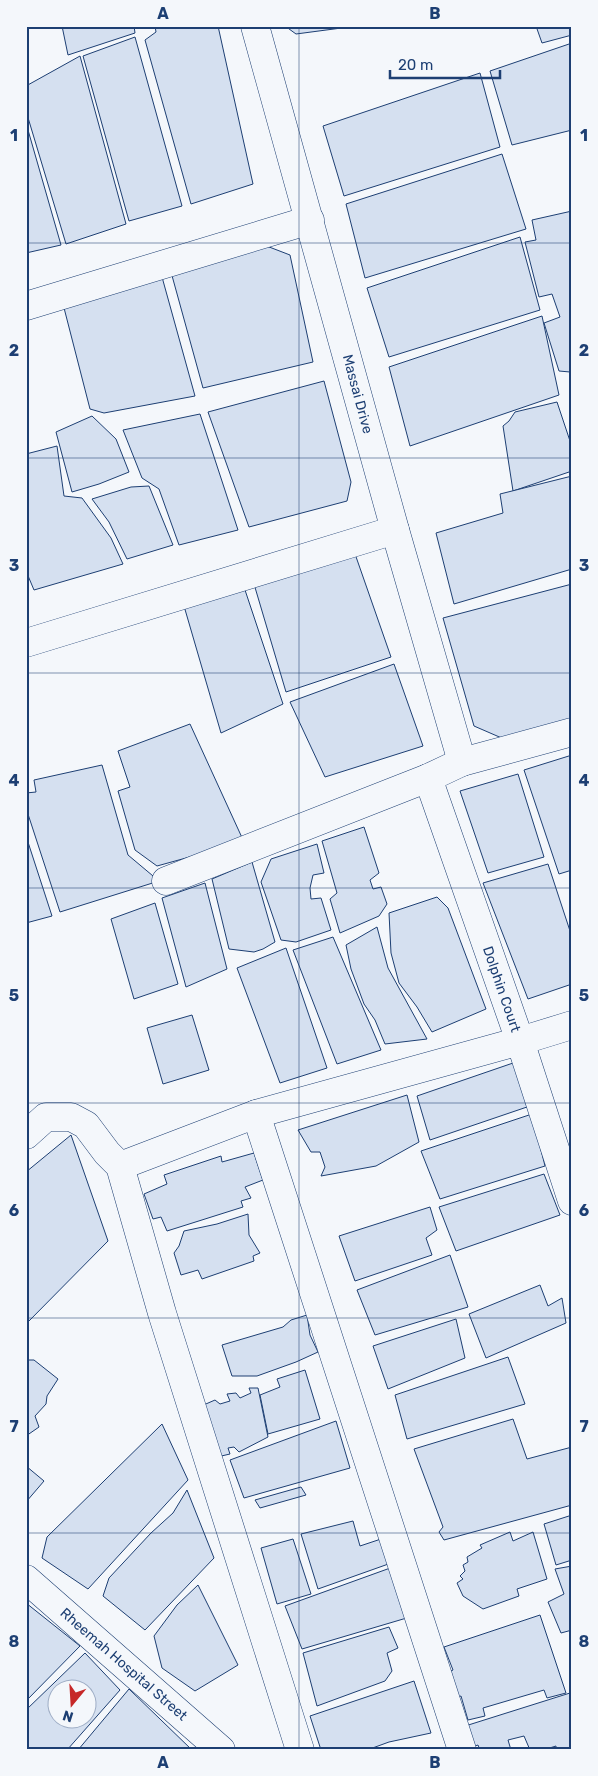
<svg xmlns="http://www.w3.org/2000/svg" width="598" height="1776" viewBox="0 0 598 1776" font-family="Rubik,sans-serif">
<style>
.building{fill:#d5e0f0;stroke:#1d3f73;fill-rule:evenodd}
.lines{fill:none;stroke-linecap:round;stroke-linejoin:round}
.minor-casing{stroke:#1d3f73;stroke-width:29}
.minor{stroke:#f4f7fb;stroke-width:28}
.grid{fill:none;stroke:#1d3f73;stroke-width:1;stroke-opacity:0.55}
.labels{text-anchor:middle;stroke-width:4;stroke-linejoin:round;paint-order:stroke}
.street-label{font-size:14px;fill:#1d3f73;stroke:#f4f7fb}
.neatline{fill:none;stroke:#1d3f73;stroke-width:2}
.grid-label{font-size:16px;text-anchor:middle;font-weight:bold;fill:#1d3f73}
</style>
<rect width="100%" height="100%" fill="#f4f7fb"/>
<!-- building -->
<g class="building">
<polygon points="62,26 134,26 135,33 68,55"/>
<polygon points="155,26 218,26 253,184 191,204 145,40 156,32"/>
<polygon points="285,26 349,26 349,27 296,34"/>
<polygon points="536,26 572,26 572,35 542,43"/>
<polygon points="135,37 182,206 129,221 83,56"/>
<polygon points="572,43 572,130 512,145 490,71"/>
<polygon points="80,56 126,224 66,244 26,111 26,86"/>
<polygon points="480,73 500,147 344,196 323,126"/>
<polygon points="26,123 61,245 26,253"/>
<polygon points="502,154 526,229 365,278 346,204"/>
<polygon points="572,211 572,379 570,372 559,371 544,323 560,317 552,294 539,297 525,242 536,240 532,220"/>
<polygon points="520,237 540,310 389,357 367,288"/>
<polygon points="264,245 290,255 313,362 203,388 171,272"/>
<polygon points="162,277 195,396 104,413 90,409 63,304"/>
<polygon points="542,316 559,395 410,446 389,367"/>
<polygon points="324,381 351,482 347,501 249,527 208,412"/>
<polygon points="557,402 572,447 572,471 513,491 503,426 509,421 515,412"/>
<polygon points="200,414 238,530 179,545 159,489 142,478 123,430"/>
<polygon points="92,416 116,439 129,472 99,484 72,492 56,432"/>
<polygon points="57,446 64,496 82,498 111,538 123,564 34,590 26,571 26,454"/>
<polygon points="572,476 572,569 454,604 436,533 503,513 500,494"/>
<polygon points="149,486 173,545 127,559 109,522 92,499 131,487"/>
<polygon points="354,551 391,657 286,692 254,584"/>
<polygon points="243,584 283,704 221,733 184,606"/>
<polygon points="572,584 572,720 504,739 474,726 443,618"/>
<polygon points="394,664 423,746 325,777 290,702"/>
<polygon points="190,724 244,842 157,866 135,850 118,791 130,787 118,751"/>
<polygon points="572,755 572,870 559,874 524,770"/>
<polygon points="102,765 128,855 159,881 60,912 26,808 26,793 36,792 34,780"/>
<polygon points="518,774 544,857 488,873 460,791"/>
<polygon points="364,827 379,873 370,880 373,889 381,887 387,904 379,916 340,933 330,899 337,893 322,841"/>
<polygon points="26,836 52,916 26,923"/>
<polygon points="317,844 324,873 313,875 310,888 311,899 321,898 331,930 296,942 281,940 261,882 271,859"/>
<polygon points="252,862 275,942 263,949 254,952 229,949 212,879"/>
<polygon points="548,864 572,937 572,984 528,999 483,883"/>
<polygon points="205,883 227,969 186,987 162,898"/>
<polygon points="437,897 448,908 486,1009 432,1032 417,1007 399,983 391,953 389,913"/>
<polygon points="155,903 178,984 134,999 111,919"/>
<polygon points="377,927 388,968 427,1039 385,1044 375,1020 364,1004 351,969 346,945"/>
<polygon points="333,937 381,1050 337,1064 293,950"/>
<polygon points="286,948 327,1068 280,1083 237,968"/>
<polygon points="192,1015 209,1070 163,1084 147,1028"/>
<polygon points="516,1062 527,1107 430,1140 417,1096"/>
<polygon points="407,1095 419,1142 376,1166 321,1176 325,1167 320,1152 311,1152 298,1130"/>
<polygon points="532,1114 545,1166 440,1199 421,1151"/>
<polygon points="71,1135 108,1241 26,1324 26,1172"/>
<polygon points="254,1153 263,1180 245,1187 251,1198 241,1201 243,1207 167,1231 161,1217 153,1219 144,1194 167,1184 164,1175 221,1156 222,1162"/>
<polygon points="544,1174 560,1215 456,1251 439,1207"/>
<polygon points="430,1207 437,1230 426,1238 432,1255 355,1281 339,1236"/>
<polygon points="248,1214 249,1235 260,1253 253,1256 254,1261 202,1279 198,1270 181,1275 174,1253 179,1246 184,1231 217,1224"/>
<polygon points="450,1255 468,1307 375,1335 357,1290"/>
<polygon points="540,1285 548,1306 562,1298 566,1323 486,1358 469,1314"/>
<polygon points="307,1315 310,1335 318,1352 296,1362 257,1376 232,1376 222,1345 283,1327 291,1320"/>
<polygon points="456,1319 465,1358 388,1389 373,1346"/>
<polygon points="508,1357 525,1404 407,1439 395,1395"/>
<polygon points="26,1360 34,1360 58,1379 47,1396 46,1404 35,1416 39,1427 26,1436"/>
<polygon points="305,1370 320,1419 268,1434 260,1395 280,1387 277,1379"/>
<polygon points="249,1388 258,1388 268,1437 239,1452 234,1447 228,1448 230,1454 217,1457 199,1407 215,1400 220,1404 230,1401 227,1394 236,1393 240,1398 251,1393"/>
<polygon points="513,1419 527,1459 572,1447 572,1505 444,1540 439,1532 443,1527 414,1449"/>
<polygon points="336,1421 350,1468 244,1498 230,1460"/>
<polygon points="162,1424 188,1480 88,1589 42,1558 47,1537"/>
<polygon points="26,1466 44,1481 26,1502"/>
<polygon points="301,1487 306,1495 260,1508 255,1500"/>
<polygon points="187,1490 214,1558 145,1630 103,1596 109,1578 151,1533 173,1513"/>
<polygon points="572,1515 572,1560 556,1565 544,1524"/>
<polygon points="353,1521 360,1546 387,1537 394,1562 318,1589 301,1534"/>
<polygon points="510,1532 513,1541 533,1532 547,1579 517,1589 519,1596 483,1609 463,1596 457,1583 463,1579 460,1576 465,1571 463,1565 468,1562 467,1557 482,1548 480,1545"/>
<polygon points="293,1539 311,1594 277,1604 261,1548"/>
<polygon points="572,1566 572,1630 561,1633 548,1602 564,1594 555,1569"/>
<polygon points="393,1567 410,1617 302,1649 285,1606"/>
<polygon points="198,1585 238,1665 195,1691 162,1668 154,1636 177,1605"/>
<polygon points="26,1603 80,1646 26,1701"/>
<polygon points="540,1615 566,1693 547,1698 544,1690 483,1708 485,1716 468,1720 461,1696 455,1698 447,1673 453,1670 444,1647"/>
<polygon points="389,1627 398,1648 387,1653 392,1671 385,1681 317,1706 303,1653"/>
<path d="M85 1653 120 1690 67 1750H26V1710ZM58 1688H88V1718H58Z"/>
<polygon points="414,1681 431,1733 389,1742 367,1750 321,1750 310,1716"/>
<polygon points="129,1689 192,1750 78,1750"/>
<polygon points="570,1693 572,1698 572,1747 558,1750 556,1750 556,1746 543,1750 530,1750 524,1736 508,1740 511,1750 480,1750 478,1745 470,1748 462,1727"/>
</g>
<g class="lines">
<!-- minor casing -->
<g class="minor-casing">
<g id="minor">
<polyline points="255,26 395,530 462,762"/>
<polyline points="26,306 310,220"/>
<polyline points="26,643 395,530"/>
<polyline points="428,778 520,1041 572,1201"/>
<polyline points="166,881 428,778 462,762 572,732"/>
<polyline points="256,1114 462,1750"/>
<polyline points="26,1135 46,1117 71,1117 86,1125 107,1153 120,1166 162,1313 300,1750"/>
<polyline points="120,1166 256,1114 520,1041 572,1025"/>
<polyline points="26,1579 221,1750"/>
</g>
</g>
<!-- minor -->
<use href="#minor" class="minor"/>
</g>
<!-- grid -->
<path class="grid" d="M299 26V1750M26 243H572M26 458H572M26 673H572M26 888H572M26 1103H572M26 1318H572M26 1533H572"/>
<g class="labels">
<!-- street labels -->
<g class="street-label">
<text transform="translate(358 394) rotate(75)" y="5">Massai Drive</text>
<text transform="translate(502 989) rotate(71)" y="5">Dolphin Court</text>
<text transform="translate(124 1664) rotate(41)" y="5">Rheemah Hospital Street</text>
</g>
</g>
<!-- border -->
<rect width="598" height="1776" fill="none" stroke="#f4f7fb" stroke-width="55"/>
<!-- north arrow -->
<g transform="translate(72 1704) rotate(198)"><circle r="24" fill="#f4f7fb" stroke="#9eadc5"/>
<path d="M0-4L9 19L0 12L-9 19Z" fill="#c62828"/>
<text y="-8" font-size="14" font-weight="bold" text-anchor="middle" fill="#1d3f73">N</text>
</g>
<!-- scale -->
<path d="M390 70v8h110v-8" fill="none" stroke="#1d3f73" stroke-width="2.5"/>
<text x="398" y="70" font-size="15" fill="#1d3f73" stroke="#f4f7fb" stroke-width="4" paint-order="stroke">20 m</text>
<rect x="28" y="28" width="542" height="1720" class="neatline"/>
<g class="grid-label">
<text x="163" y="19">A</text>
<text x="435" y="19">B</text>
<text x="14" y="141">1</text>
<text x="584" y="141">1</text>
<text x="14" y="356">2</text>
<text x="584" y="356">2</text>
<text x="14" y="571">3</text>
<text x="584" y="571">3</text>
<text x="14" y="786">4</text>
<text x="584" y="786">4</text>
<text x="14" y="1001">5</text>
<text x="584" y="1001">5</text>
<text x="14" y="1216">6</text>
<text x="584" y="1216">6</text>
<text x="14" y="1432">7</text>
<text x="584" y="1432">7</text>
<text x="14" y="1647">8</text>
<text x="584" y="1647">8</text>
<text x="163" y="1768">A</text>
<text x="435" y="1768">B</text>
</g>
</svg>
